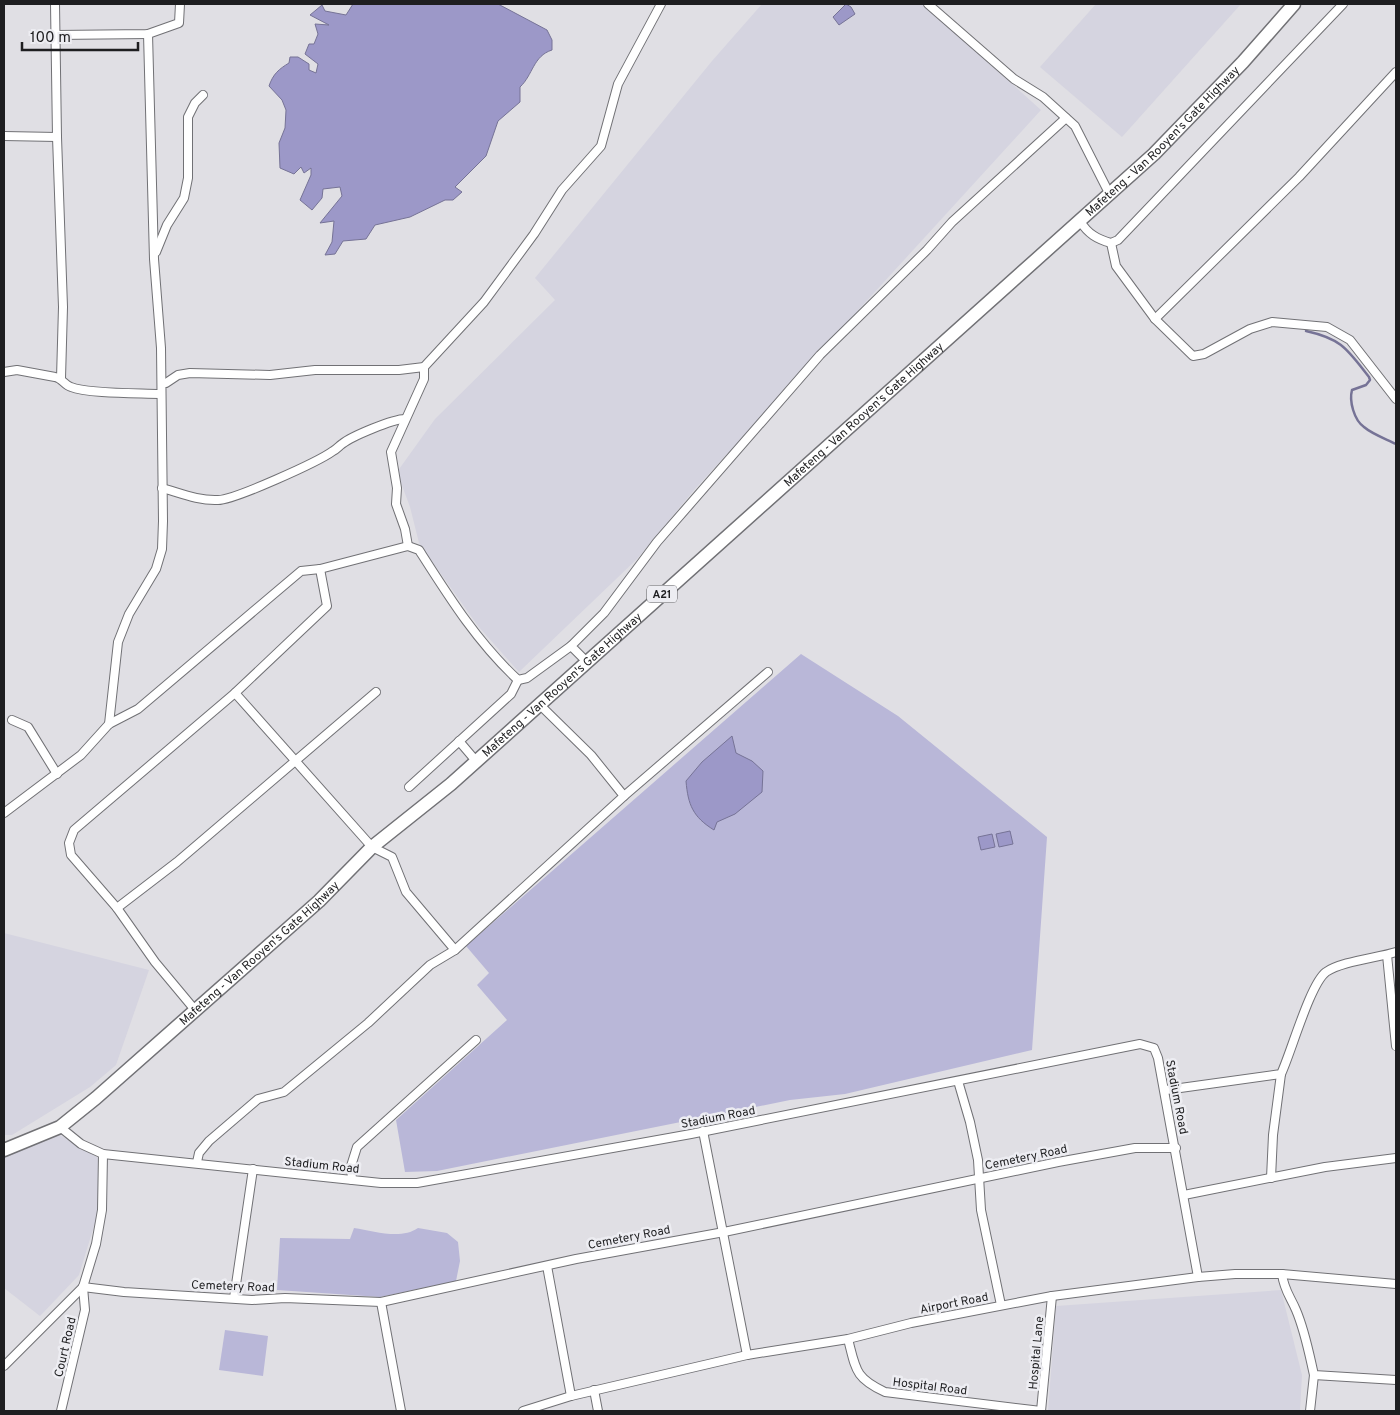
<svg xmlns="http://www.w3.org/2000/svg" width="1400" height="1415" viewBox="0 0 1400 1415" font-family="Overpass,sans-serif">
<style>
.built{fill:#d5d4e0}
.green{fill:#b9b7d8}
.water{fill:#9c98c8;stroke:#767396}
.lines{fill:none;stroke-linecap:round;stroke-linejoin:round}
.stream{stroke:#767396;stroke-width:2.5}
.minor-casing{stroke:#717175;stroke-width:10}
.primary-casing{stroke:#717175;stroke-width:15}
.minor{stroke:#fff;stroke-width:8}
.primary{stroke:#fff;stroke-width:12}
.labels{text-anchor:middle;stroke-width:5;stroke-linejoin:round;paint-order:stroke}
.shield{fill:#ededf2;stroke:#5c5c5f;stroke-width:1}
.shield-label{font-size:11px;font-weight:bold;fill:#1e1e20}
.street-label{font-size:12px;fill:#1e1e20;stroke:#ededf2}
</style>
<rect width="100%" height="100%" fill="#e0dfe4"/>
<!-- built -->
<g class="built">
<polygon points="762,4 923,4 1041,110 695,489 637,559 519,672 478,626 419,543 410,507 397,472 435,419 555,300 535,278 712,61"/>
<polygon points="1096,4 1241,4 1122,137 1040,67"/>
<polygon points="4,933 149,970 116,1065 90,1087 12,1135 4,1135"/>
<polygon points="60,1135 100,1159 98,1213 79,1275 40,1316 4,1288 4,1156"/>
<polygon points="1281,1290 1302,1375 1300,1411 1048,1411 1056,1306"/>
</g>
<!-- green -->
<g class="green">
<polygon points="801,654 898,716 1047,837 1032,1050 845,1094 790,1100 437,1171 405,1172 396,1120 507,1020 477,985 489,973 466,946"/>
<path d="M354 1228C374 1231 401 1240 418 1228L447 1233 458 1242 460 1261 456 1281 380 1297 277 1290 280 1238 350 1239Z"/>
<polygon points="225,1330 268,1336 263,1376 219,1370"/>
</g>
<!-- water -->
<g class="water">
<path d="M353 4H498L547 30 552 40V50C533 56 533 75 520 87V102L498 121 486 156 455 187 462 192 453 200H445L410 217 375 225 366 239 343 241 335 254 325 255 332 242 334 221 320 223 342 196 340 187 323 189 322 198 312 210 300 200 311 175V168L304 173 301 167 294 174 280 168 279 143 285 128 286 110 282 100 269 86C273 74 279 69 289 63L290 57H298L309 64V70L316 73 318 64 305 54 309 44H314L318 34 315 24 329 25 310 15 322 5 325 11 346 15Z"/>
<polygon points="846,4 851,7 855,14 839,25 833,17"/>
<path d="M732 736 736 753 752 761 763 771 762 792 735 814 717 822 714 830C693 817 688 805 686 781L702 762Z"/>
<polygon points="1010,831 1013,844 999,847 996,834"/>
<polygon points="992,834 995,847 981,850 978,837"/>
</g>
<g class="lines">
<!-- stream -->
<path class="stream" d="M1306 331C1342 339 1347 349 1369 377L1370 380 1366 385 1352 390C1349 401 1354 420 1364 427 1372 434 1386 439 1396 444"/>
<!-- minor casing -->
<g class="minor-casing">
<g id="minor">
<polyline points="55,4 57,137 63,307 61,378"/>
<polyline points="928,4 1014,79 1043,97 1075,126 1109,193"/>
<polyline points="56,35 148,34 179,23 180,4"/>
<polyline points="4,136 57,137"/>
<path d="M1080 221C1088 234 1097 239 1111 243L1118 240 1343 4"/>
<polyline points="1111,243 1116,266 1155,319 1193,356 1204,354 1250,329 1272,322 1327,327 1350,340 1396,399"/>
<polyline points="156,252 167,225 184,198 188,178 188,117 195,103 203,95"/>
<polyline points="1155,319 1299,177 1396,72"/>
<path d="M4 372 17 370 55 377C62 378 64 385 71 387 88 394 139 393 160 394"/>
<polyline points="162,383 166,383 178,375 190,373 270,375 315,370 399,370 424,367 484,302 534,234 562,190 601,146 618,84 661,4"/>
<path d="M162 488C180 493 199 501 218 500 234 500 318 462 333 451 337 449 339 446 342 444 352 436 393 419 405 419"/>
<polyline points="408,546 405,529 396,504 397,488 391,452 424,379 424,367"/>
<polyline points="587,662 571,646 604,613 657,542 820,355 927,250 952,222 1066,118"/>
<polyline points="235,693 372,847 392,857 406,892 455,950"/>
<polyline points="539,704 591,755 624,796"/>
<polyline points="12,720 28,727 57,774"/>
<polyline points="109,724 118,642 129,614 156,569 162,549 163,521 161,348 154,259 148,34"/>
<polyline points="459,741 476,761"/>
<polyline points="409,787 511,694 518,680"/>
<path d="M4 813 81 755 109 724 138 709 301 571 320 569 408 546 419 550C449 597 477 642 518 680L527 678 571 646"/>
<polyline points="117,908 177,862 376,692"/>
<polyline points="1387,955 1396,1046"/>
<polyline points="195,1010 155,962 117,908 71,855 69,843 74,830 235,693 327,606 320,569"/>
<polyline points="958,1081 970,1122 978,1160 981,1210 1001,1305"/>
<path d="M1166 1090 1281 1074C1291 1053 1310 984 1326 972 1342 961 1377 958 1396 952"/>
<polyline points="60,1127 81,1144 103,1154 381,1183 417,1183 691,1134 1140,1044 1154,1048 1158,1058 1198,1277"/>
<polyline points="703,1131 747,1355"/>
<polyline points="197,1162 199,1153 209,1141 258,1099 284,1092 368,1023 430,965 455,950 624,796 768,672"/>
<polyline points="1271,1178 1273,1135 1281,1074"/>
<polyline points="352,1180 351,1166 357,1147 476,1040"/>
<polyline points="1184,1195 1325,1167 1396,1158"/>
<polyline points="547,1266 571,1396"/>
<path d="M1282 1274C1284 1290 1290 1296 1296 1310 1305 1331 1309 1353 1314 1375L1396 1380"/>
<polyline points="83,1287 124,1292 252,1300 285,1298 381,1302 576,1259 724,1232 1058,1162 1135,1148 1176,1148"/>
<polyline points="234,1298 253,1169"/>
<polyline points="381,1302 401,1411"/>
<path d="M848 1339C856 1370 855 1378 885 1392L1041 1411"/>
<polyline points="4,1366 83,1287 96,1244 102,1210 103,1154"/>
<polyline points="594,1390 598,1411"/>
<polyline points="61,1411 85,1310 83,1287"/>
<polyline points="523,1411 571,1396 747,1355 848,1339 911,1323 1052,1296 1198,1277 1235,1274 1282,1274 1396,1284"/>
<polyline points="1041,1411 1052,1296"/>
<polyline points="1310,1411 1314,1375"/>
</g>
</g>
<!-- primary casing -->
<g class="primary-casing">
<g id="primary">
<path id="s1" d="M4 1150 60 1127 96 1098 319 901 372 847 451 784 1154 154 1243 62 1294 4"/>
</g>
</g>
<!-- minor -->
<use href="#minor" class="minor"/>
<!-- primary -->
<use href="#primary" class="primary"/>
</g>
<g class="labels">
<!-- shield labels -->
<rect class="shield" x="647" y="585.5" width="30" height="17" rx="4"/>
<g class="shield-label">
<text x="662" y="598">A21</text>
</g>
<!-- street labels -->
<g class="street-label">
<text dy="4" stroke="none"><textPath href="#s1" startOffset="1540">Mafeteng - Van Rooyen's Gate Highway</textPath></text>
<text dy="4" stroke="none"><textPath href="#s1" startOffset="1135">Mafeteng - Van Rooyen's Gate Highway</textPath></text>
<text dy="4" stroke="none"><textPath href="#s1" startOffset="730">Mafeteng - Van Rooyen's Gate Highway</textPath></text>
<text dy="4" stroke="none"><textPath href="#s1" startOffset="325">Mafeteng - Van Rooyen's Gate Highway</textPath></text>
<text transform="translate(1177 1097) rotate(79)" y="4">Stadium Road</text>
<text transform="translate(718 1117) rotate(-11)" y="4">Stadium Road</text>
<text transform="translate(1026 1157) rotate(-12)" y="4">Cemetery Road</text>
<text transform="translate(322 1165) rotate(6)" y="4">Stadium Road</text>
<text transform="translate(629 1237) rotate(-11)" y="4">Cemetery Road</text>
<text transform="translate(233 1286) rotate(2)" y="4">Cemetery Road</text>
<text transform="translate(954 1303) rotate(-11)" y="4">Airport Road</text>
<text transform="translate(65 1347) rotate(-77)" y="4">Court Road</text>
<text transform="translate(1036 1353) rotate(-85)" y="4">Hospital Lane</text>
<text transform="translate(930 1386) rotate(7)" y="4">Hospital Road</text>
</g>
</g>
<!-- border -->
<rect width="1400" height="1415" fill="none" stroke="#1e1e20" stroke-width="10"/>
<!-- scale -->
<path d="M22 42v8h116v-8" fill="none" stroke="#1e1e20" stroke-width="2.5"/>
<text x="30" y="42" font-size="15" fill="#1e1e20" stroke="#ededf2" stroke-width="4" paint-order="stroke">100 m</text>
</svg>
